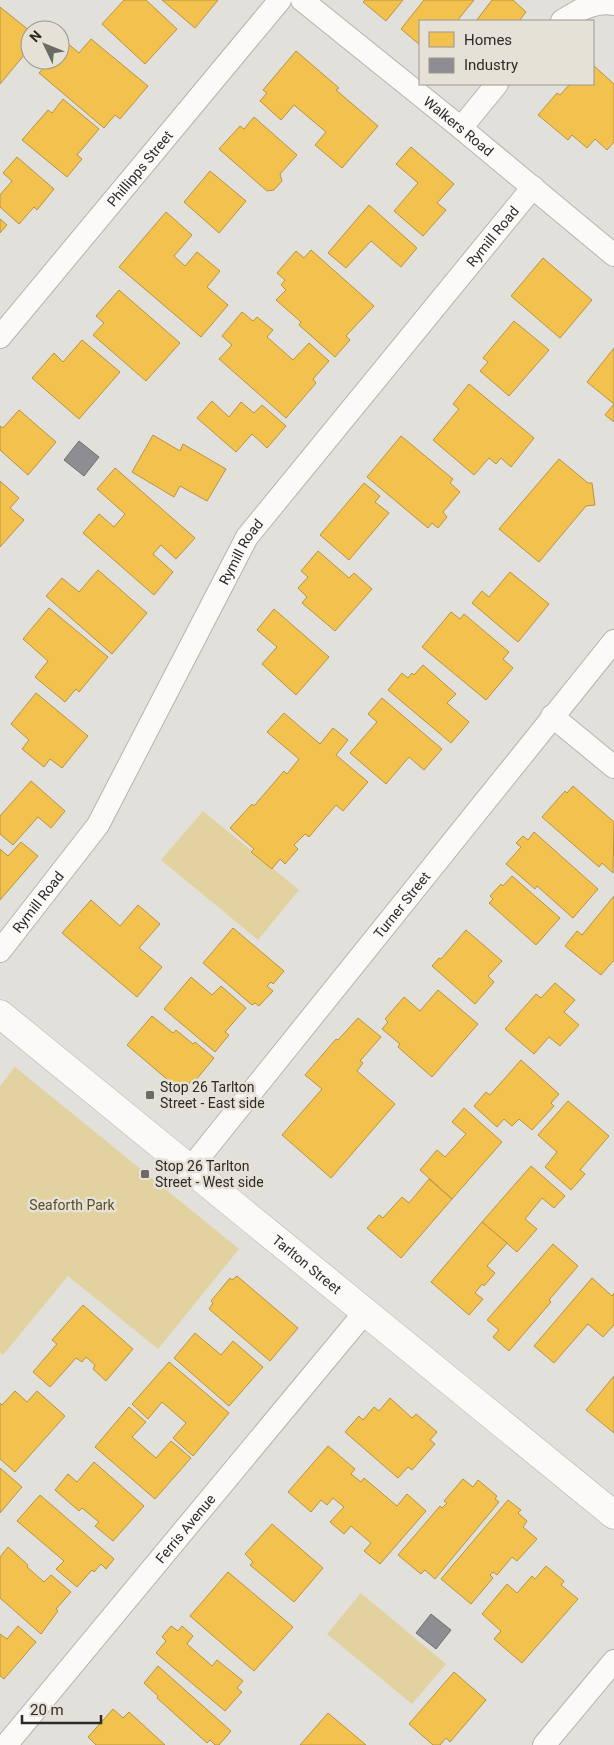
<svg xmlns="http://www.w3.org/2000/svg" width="614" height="1745" viewBox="0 0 614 1745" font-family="Roboto,sans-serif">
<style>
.green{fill:#e1d2a0}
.homes{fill:#f2c14e;stroke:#b79442}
.industry{fill:#8d8d92;stroke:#707072}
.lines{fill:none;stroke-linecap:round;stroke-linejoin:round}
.street-casing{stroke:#b5b3af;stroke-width:24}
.secondary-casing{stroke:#b5b3af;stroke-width:29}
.street{stroke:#fbfaf9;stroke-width:22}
.secondary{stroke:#fbfaf9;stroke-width:28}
.poi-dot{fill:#6c6a66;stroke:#e5e1d6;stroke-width:2}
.labels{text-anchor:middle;stroke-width:5;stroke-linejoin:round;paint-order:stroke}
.street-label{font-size:14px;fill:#2c2b27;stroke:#e5e1d6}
.poi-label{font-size:14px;fill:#2c2b27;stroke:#e5e1d6;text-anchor:start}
.park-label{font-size:14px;fill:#5a4d23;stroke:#e5e1d6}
</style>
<rect width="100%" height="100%" fill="#e2e0da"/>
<!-- green -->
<g class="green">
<polygon points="203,811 299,890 258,940 161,860"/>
<polygon points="15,1067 239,1249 158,1349 68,1276 3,1355 0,1352 0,1086"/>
<polygon points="361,1593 446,1664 412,1704 327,1634"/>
</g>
<!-- homes -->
<g class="homes">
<polygon points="124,0 146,0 177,29 145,64 102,24"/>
<polygon points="162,0 218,0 195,28"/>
<polygon points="365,0 403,0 386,21 363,2"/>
<polygon points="424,0 474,0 457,21 420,21 420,45 401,29"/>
<polygon points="492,0 513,0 526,12 519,21 476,21"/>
<polygon points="0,7 30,31 30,48 0,84"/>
<polygon points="91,39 148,86 120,119 115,115 104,128 39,73 50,60 60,60 60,48 65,41 79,53"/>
<polygon points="296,51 339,88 336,90 378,126 342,168 315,145 326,132 294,105 281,120 260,101 267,93 263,90"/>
<polygon points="593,65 614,84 614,142 607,150 595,139 587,148 572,135 568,140 538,115 557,93 560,95 570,84 593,84"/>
<polygon points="63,99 99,129 77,155 82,159 67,177 22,140 48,110 52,113"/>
<polygon points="254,117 297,155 280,174 282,181 274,190 267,191 219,149 240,126 244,129"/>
<polygon points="411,147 454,184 437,203 446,210 423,236 394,211 418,183 396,164"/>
<polygon points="17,157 54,189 37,210 34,207 19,224 0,207 0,195 12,181 3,173"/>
<polygon points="210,171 246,201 219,233 184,202"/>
<polygon points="369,205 417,248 401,267 371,241 346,268 328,253"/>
<polygon points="166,212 192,235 174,256 185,266 197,252 220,271 207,287 228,305 201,337 119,267"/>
<polygon points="0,219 7,225 0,233"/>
<polygon points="311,250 374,306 346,336 350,340 335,357 299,325 301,322 276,300 286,290 281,285 285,280 277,273 296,251 304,258"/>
<polygon points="543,258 592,300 560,338 511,296"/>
<polygon points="119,290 180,343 146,381 93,335 104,323 96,316"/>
<polygon points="242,312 253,321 257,317 273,330 267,337 293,360 309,343 329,361 313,379 316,383 286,418 219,359 232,345 222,336"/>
<polygon points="514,321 549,350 509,396 480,371 488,362 483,358"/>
<polygon points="82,340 120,372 79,419 32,378 54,353 63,362"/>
<polygon points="614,348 614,422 605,415 614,404 587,382"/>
<polygon points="469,384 534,438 511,467 501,458 496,464 489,458 474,475 433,440 459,409 453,404"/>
<polygon points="212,401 229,417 241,402 254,413 262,405 286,426 267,448 252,434 236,452 197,418"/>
<polygon points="19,410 56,442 28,475 0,450 0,426 3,428"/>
<polygon points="153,435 180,451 183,444 226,469 207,501 180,486 174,497 132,472"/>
<polygon points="401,436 453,479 450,483 460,492 443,512 447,517 438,528 432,523 428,528 367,477"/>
<polygon points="559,459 588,483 592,483 595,505 586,506 539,562 499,529"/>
<polygon points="115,468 195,538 176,559 161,545 153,554 173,572 154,595 83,533 99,514 114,527 125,514 97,489"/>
<polygon points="0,481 19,498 10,508 24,520 0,547"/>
<polygon points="364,483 380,496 375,502 389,513 349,560 320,535"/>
<polygon points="318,551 349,578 354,573 372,589 335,631 302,603 307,597 298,588 308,577 301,571"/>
<polygon points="98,570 147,613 112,654 46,596 62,578 79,592"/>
<polygon points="510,572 549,604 518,642 472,603 482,591 489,597"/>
<polygon points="49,608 108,657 79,692 76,689 65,702 35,677 48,661 23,639"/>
<polygon points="274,609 329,657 296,695 262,664 277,647 257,630"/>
<polygon points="451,612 460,619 464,614 509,652 503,659 513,668 486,700 422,647"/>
<polygon points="423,665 456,694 447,703 469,722 451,743 388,690 402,673 408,678 412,673 414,675"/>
<polygon points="36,693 88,736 62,768 50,759 44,767 22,749 29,740 11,724"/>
<polygon points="382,698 442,749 424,770 409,757 386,784 350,753 377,722 368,714"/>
<polygon points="284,713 320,744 333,728 348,740 336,755 368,782 343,811 336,805 309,837 305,834 294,845 298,849 285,864 280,859 272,869 251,852 254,849 230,828 252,804 254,806 284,771 287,774 299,759 267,732"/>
<polygon points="31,781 65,811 51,828 38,817 13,845 0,834 0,816"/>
<polygon points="573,786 614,822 613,873 602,863 599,867 542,817 565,791 567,793"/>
<polygon points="534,832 598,889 573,918 537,886 535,889 506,864 521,847 516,843 523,836 528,840"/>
<polygon points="21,842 38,856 0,900 0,849 8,856"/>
<polygon points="512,876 560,918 536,945 489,903 493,899 490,896 501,884 503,886"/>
<polygon points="614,896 614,960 601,975 565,946 577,931 582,935"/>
<polygon points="91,900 120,926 138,905 160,924 139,948 162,967 137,997 62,933"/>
<polygon points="233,928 284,971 273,984 271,982 267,986 273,991 259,1006 255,1003 252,1005 203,963"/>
<polygon points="466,930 502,961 488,976 494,982 475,1004 432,966 439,958 441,959"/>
<polygon points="191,977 212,995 221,986 246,1008 225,1032 229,1035 215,1052 164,1009"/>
<polygon points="555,983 575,1000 564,1012 579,1025 560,1046 549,1037 534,1054 505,1029 536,994 541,998"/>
<polygon points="438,990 478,1024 432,1077 398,1047 400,1044 382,1029 388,1022 385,1019 404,997 420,1011"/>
<polygon points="152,1016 173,1033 176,1030 193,1044 195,1042 214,1058 195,1081 193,1079 182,1092 127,1045"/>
<polygon points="358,1018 381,1037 360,1061 363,1063 357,1071 395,1104 331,1178 282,1135 322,1089 305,1075 336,1039 338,1040"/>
<polygon points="521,1060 559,1094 551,1103 554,1106 532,1130 519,1119 512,1126 504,1119 497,1127 474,1106 486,1092 490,1095"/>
<polygon points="568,1101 609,1136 580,1170 585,1174 571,1190 545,1167 557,1152 538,1135"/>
<polygon points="464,1108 502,1142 452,1199 420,1170 437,1150 445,1157 466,1134 452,1122"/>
<polygon points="531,1166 565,1196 554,1208 542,1198 525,1219 537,1229 517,1252 482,1222"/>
<polygon points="429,1179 452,1199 401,1258 367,1228 379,1215 383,1218 402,1197 409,1203"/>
<polygon points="482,1222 507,1243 487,1266 495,1273 484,1286 482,1284 475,1293 483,1299 469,1315 431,1282"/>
<polygon points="553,1244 578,1266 549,1300 551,1302 509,1351 493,1337 499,1330 487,1320"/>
<polygon points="237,1276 298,1328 270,1361 209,1309 213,1303 211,1301 230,1278 232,1280"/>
<polygon points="592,1278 612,1296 614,1293 614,1325 603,1337 588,1324 554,1363 534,1346"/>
<polygon points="83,1305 133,1349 106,1381 93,1369 95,1365 86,1357 82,1362 76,1358 50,1387 33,1372 57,1344 52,1340"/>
<polygon points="195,1333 221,1355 233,1341 263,1367 229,1406 174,1358"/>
<polygon points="169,1362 229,1413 193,1456 173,1438 186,1423 162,1402 148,1419 132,1404"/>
<polygon points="614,1376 614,1433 586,1410"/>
<polygon points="15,1391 27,1402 37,1391 65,1416 15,1472 0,1459 0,1403 2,1405"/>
<polygon points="390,1398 412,1418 416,1414 437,1432 430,1440 435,1444 412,1470 408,1467 398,1478 345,1432 359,1416 363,1420 374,1407 379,1411"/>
<polygon points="129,1407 146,1422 132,1437 156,1458 171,1441 191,1458 155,1499 95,1447"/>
<polygon points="328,1446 355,1469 351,1474 361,1482 364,1478 397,1506 407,1494 426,1511 380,1564 364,1551 371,1543 351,1526 344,1534 330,1522 344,1507 333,1498 327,1505 321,1500 311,1512 288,1492"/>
<polygon points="94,1462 144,1506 113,1541 95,1526 99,1522 82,1508 79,1511 55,1490 68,1474 77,1482"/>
<polygon points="0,1468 22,1487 0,1513"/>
<polygon points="463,1479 473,1487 478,1480 497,1496 495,1499 499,1502 435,1579 425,1570 421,1574 398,1555 440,1506 442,1508 447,1503 444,1501"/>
<polygon points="40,1495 114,1559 106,1569 101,1564 94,1572 92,1570 77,1587 56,1569 64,1561 17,1521"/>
<polygon points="508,1500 521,1510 518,1513 527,1521 523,1527 537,1539 517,1561 512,1557 497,1575 493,1572 490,1575 493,1578 471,1604 441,1579"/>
<polygon points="272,1524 323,1568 294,1602 250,1565 253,1562 245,1554"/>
<polygon points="8,1547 28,1565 27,1567 44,1582 51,1575 71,1592 56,1609 58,1611 41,1634 0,1598 0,1557"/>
<polygon points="546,1566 564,1581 561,1585 578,1599 522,1663 494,1639 501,1631 482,1614 507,1584 517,1593 532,1576 535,1579"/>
<polygon points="228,1572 293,1627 254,1671 190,1616"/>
<polygon points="18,1626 36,1642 4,1679 0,1676 0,1634 7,1639"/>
<polygon points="171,1626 178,1631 182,1626 193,1636 187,1644 212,1666 217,1660 243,1681 237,1688 242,1692 225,1711 156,1653 166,1641 162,1637"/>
<polygon points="158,1666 231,1731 219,1745 215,1745 210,1740 207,1743 157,1698 158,1696 144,1683"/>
<polygon points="454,1672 486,1700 450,1742 446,1738 440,1745 433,1745 409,1724"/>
<polygon points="113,1709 123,1718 129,1712 165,1745 96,1745 88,1737"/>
<polygon points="328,1713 366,1745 300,1745"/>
</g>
<!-- industry -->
<g class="industry">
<polygon points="79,441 99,457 84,476 64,460"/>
<polygon points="431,1614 451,1630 436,1649 416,1633"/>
</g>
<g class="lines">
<!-- street casing -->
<g class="street-casing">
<g id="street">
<path id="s1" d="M302 0 461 128 614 255"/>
<path d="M562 21C578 11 594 0 614 4"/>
<polyline points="461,128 497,84"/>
<path id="s2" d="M0 337 280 0"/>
<polyline points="552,716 614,767"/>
<path id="s3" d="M0 951 98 825 247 537 533 187"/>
<path id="s4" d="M189 1170 614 641"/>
<path id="s5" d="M6 1745 365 1312"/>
<polyline points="544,1745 614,1661"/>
</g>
</g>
<!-- secondary casing -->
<g class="secondary-casing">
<g id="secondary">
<path id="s6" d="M0 1014 614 1515"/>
</g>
</g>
<!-- street -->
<use href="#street" class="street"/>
<!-- secondary -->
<use href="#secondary" class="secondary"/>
</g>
<!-- markers -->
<g class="poi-dot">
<rect x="145" y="1090" width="10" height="10" rx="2.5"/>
<rect x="140" y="1169" width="10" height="10" rx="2.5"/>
</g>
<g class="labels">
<!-- street labels -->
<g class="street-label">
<text dy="5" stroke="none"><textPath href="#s1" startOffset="201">Walkers Road</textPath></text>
<text dy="5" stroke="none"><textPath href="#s2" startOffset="219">Phillipps Street</textPath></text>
<text dy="5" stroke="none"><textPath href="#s3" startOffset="872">Rymill Road</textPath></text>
<text dy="5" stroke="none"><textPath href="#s3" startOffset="468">Rymill Road</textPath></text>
<text dy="5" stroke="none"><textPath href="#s3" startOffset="62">Rymill Road</textPath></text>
<text dy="5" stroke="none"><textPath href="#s4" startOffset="340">Turner Street</textPath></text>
<text dy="5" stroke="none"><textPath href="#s6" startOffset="396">Tarlton Street</textPath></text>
<text dy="5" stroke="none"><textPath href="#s5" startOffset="281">Ferris Avenue</textPath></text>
</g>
<!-- poi labels -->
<g class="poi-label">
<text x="160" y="1092">Stop 26 Tarlton<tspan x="160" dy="16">Street - East side</tspan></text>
<text x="155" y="1171">Stop 26 Tarlton<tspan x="155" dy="16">Street - West side</tspan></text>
</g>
<!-- park labels -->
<g class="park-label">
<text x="72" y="1210">Seaforth Park</text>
</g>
</g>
<!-- legend -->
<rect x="419" y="20" width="175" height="65" fill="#e5e1d6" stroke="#9b9890"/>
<rect x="429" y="32" width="25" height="15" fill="#f2c14e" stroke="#9b9890"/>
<text x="464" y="45" font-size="15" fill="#2c2b27">Homes</text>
<rect x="429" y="58" width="25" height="15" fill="#8d8d92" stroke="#9b9890"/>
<text x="464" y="70" font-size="15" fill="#2c2b27">Industry</text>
<!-- north arrow -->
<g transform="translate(45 45) rotate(313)"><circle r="24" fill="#e5e1d6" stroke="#9b9890"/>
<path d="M0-4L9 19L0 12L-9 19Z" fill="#6c6a66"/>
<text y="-8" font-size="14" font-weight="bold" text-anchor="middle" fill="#2c2b27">N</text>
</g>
<!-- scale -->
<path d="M22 1715v8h79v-8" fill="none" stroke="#2c2b27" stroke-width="2.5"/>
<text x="30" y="1715" font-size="15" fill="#2c2b27" stroke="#e5e1d6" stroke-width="4" paint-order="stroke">20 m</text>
</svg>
